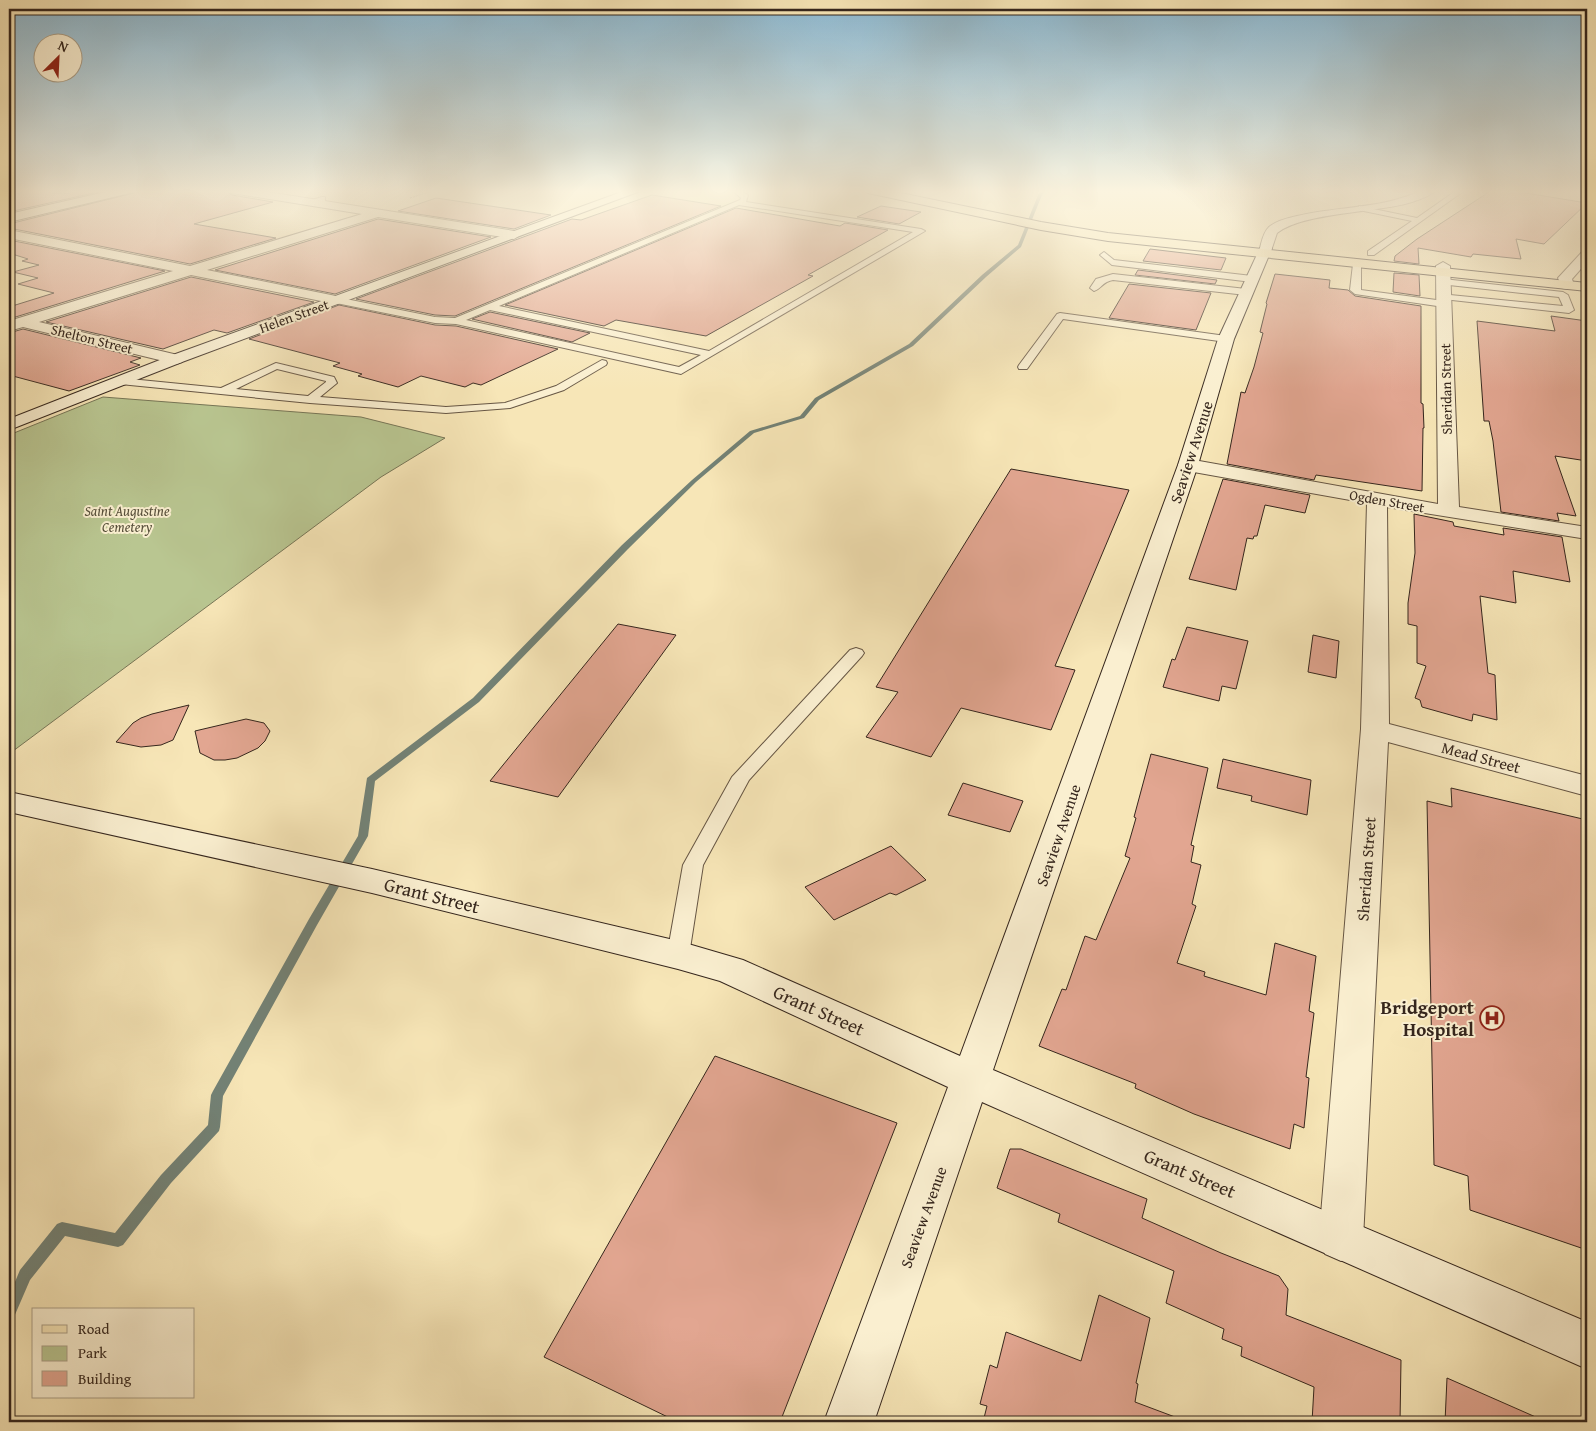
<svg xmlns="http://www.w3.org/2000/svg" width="1596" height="1431" viewBox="0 0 1596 1431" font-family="'Gentium Book Plus',serif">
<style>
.green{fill:#b9c691;stroke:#777657}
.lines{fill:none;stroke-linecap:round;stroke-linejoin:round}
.stream{fill:#738276;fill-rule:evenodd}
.building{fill:#e2a691;stroke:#35261d}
.lane-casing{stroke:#665644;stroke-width:2}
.street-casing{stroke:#665644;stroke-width:2}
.secondary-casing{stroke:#35261d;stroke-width:2}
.primary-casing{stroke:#35261d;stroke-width:2}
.path{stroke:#35261d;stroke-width:1;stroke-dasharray:2 1;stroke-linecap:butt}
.lane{fill:#faefd0;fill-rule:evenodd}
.street{fill:#faefd0;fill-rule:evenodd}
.secondary{fill:#faefd0;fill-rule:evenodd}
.primary{fill:#f7e6b7;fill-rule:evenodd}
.labels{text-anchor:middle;stroke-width:4;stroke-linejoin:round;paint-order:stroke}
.far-street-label{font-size:14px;fill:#35261d;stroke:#faefd0}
.far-park-label{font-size:14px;font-style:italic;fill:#564e3a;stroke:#faefd0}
.street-label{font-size:16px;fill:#35261d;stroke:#faefd0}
.near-street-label{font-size:19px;fill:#35261d;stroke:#faefd0}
.near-poi-label{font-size:19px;font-weight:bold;fill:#35261d;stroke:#faefd0;text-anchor:end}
</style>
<rect width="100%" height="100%" fill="#f7e6b7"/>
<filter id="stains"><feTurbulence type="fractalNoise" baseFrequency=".004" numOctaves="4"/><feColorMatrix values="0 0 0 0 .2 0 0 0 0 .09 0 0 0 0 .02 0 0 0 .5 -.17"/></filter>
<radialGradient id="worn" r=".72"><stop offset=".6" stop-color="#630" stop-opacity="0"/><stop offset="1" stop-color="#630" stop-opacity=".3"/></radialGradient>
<!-- green -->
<polygon class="green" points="103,397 361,417 445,438 381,477 9,754 9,435"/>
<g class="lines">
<!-- stream -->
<polygon class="stream" points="1040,190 1044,190 1021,247 986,277 913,346 819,400 804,418 754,433 696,482 628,549 479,702 375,781 368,836 317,925 223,1096 220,1127 219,1131 171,1183 123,1245 118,1247 65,1236 30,1280 14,1317 9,1319 9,1296 20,1270 57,1224 62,1222 115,1233 161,1175 208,1125 211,1095 213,1091 309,919 358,836 367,778 473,698 622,545 692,480 750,431 800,416 815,398 909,344 982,275 1018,245"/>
</g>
<!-- building -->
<g class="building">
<polygon points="31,190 63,194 84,190 98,192 9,212 9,196"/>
<polygon points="146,190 225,190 232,195 273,202 194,224 276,238 190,264 9,228 9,224"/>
<polygon points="1492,190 1507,190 1587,203 1544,244 1516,239 1521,259 1473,254 1471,257 1418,248 1419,264 1394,261 1395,256 1417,239"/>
<polygon points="652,195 721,206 455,316 435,315 356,299 572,219 581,220"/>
<polygon points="436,198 551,215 514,229 398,211"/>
<polygon points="881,206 921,212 899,224 857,217"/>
<polygon points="736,208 840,226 845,223 888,230 808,275 813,276 706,336 616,320 604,326 505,305"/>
<polygon points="378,219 491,237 335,294 215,270"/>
<polygon points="9,240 165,271 9,319 9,307 54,293 18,284 38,278 13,272 39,265 22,261 28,259 9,253"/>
<polygon points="1150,249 1226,258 1221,270 1143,261"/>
<polygon points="1138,270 1217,280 1215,284 1135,275"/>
<polygon points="1394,273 1419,275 1420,296 1393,292"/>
<polygon points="1275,274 1330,280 1329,288 1348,290 1355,296 1421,306 1421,403 1423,404 1424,428 1423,428 1422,491 1316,475 1314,480 1227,464 1241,392 1245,393 1254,367 1263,333 1260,332 1267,304 1266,303"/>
<polygon points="191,277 314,302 227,333 214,330 163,349 46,322"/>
<polygon points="1129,284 1211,293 1196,330 1109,318"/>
<polygon points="339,305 435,325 456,326 558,349 481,385 473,383 465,387 421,376 398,387 358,376 362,374 333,366 340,363 249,339"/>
<polygon points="490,312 590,333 572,342 472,319"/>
<polygon points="1551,316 1587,321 1587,461 1555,456 1576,516 1557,513 1559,521 1501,512 1493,441 1489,421 1484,421 1477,321 1555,331"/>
<polygon points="23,329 141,358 130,362 140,365 69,391 9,375 9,333"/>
<polygon points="1011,469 1129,490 1055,666 1075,670 1051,730 961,708 931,757 866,737 898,692 876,687"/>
<polygon points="1223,479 1310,495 1305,513 1265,505 1257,536 1254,536 1253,539 1247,538 1236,590 1189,579"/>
<polygon points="1414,514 1453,522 1454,526 1504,535 1503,528 1562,537 1570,582 1513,571 1516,603 1480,596 1488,673 1495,675 1497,720 1473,714 1472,721 1422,707 1420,700 1415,698 1426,666 1417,663 1417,626 1408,624 1408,603 1415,553"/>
<polygon points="618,624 676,635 558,797 490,781"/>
<polygon points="1187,627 1248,641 1236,689 1222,686 1219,701 1163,687 1172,659 1175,660"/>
<polygon points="1313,635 1339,641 1336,678 1308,672"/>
<polygon points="189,705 173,740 161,745 141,747 116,742 133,723 141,718 152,714"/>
<polygon points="246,719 264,723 270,731 265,741 258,748 237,758 225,760 214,760 200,753 195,731"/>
<polygon points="1151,754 1208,768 1191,845 1194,846 1191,862 1201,865 1192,904 1196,906 1177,963 1205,972 1204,976 1266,995 1275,943 1316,956 1309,1011 1314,1013 1306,1077 1309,1078 1304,1128 1294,1124 1290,1149 1194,1114 1135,1088 1136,1084 1039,1046 1062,989 1066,990 1085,936 1096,940 1130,858 1125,856 1136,818 1134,817"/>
<polygon points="1223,759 1311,780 1307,815 1251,801 1252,796 1217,788"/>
<polygon points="963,783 1023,801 1010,832 948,815"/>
<polygon points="1451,788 1587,820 1587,1250 1470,1210 1468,1176 1434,1165 1427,801 1452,807"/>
<polygon points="891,846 926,880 896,895 890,893 834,920 805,887"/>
<polygon points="715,1056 897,1123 780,1422 678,1422 544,1357"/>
<polygon points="1010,1149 1021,1149 1147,1199 1142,1218 1221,1253 1279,1276 1288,1289 1286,1315 1401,1360 1400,1422 1312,1422 1314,1387 1241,1356 1242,1347 1222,1339 1224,1329 1166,1303 1174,1271 1058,1222 1060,1214 997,1188"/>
<polygon points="1099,1295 1150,1318 1136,1383 1138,1384 1135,1402 1183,1420 1182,1422 983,1422 987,1406 980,1404 990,1365 997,1368 1006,1332 1081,1361"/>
<polygon points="1447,1378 1547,1422 1445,1422"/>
</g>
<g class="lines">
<!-- lane casing -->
<g class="lane-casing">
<g id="lane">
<path d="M732 190H740L748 195 746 202 921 229 925 231 681 374 456 324 435 323 336 303 331 300 336 297 435 317 455 318 740 200 741 198ZM739 205 913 232 709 351 499 306ZM490 310 701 355 679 367 466 320Z"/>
<polygon points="1457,190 1465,190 1374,255 1368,255 1368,251 1412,221 1359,210 1359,206 1417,218"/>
<polygon points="322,197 325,197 325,201 309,204 305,202"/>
<polygon points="1104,252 1114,260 1252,276 1256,279 1252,282 1112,265 1100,255"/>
<polygon points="1357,261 1361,264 1361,290 1444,301 1449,304 1444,307 1355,294 1350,290 1353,264"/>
<path d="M1113 274 1246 289 1251 292 1246 295 1113 280C1102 282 1101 289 1094 291L1090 288 1096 279Z"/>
<polygon points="1443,279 1563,292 1568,295 1574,310 1569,313 1443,299 1438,296 1440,294 1563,306 1559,297 1440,284 1439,282"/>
<polygon points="1060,313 1226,336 1231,339 1226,342 1063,319 1027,369 1019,369 1018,367 1019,365 1057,314"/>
<path d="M602 360 606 361 607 363 606 365 564 390 510 408 446 413 310 403 120 384 115 381 120 378 221 388 276 363 334 377 337 383 320 397 446 407 505 403 556 386ZM277 369 326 381V382L308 396 236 389Z"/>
<polygon points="856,648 862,650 864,653 862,656 749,780 703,865 689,955 686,961 678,964 670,961 667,955 683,865 732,777 850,650"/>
</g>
</g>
<!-- street casing -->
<g class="street-casing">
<g id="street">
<polygon points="227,190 255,190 514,231 520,235 514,239 378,217 207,270 336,296 341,297 343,300 341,303 336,304 191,275 39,322 182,356 184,359 182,362 176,364 23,327 9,331 9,321 173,271 9,238 9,230 190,266 362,214 232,193"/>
<path d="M1422 190H1436C1430 196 1421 199 1412 202 1377 213 1304 212 1277 233L1271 251 1266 252 1260 248C1262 241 1263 233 1269 227 1276 221 1288 218 1297 216 1338 206 1384 209 1422 190Z"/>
<polygon points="1587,251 1587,262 1572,279 1574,285 1567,289 1562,288 1558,278 1582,252"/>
<polygon points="1443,262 1450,266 1459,507 1587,527 1587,539 1387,507 1389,724 1587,776 1587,796 1388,742 1363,1239 1357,1254 1341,1261 1325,1254 1319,1239 1361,729 1367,503 1188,471 1181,469 1178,465 1181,461 1188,459 1438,504 1436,266"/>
</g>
</g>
<!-- secondary casing -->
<g class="secondary-casing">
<g id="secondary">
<polygon points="114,190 135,190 130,193 9,222 9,214"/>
<polygon points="627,190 643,190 182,362 9,430 9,419 170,356"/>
<polygon points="1266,244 1272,248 1234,339 1198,465 993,1070 1587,1322 1587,1369 982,1102 874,1422 824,1422 948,1087 720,981 678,969 372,893 9,812 9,792 372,869 678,941 743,960 960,1056 1178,465 1218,339 1260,248"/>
</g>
</g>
<!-- primary casing -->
<g class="primary-casing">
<polygon id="primary" points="863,190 886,190 1041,222 1108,233 1587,283 1587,291 1108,241 1041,230 868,193"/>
</g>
<!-- path -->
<g class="path">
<polyline points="511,190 511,192"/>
<polyline points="410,198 436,190"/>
</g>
<!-- lane -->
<use href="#lane" class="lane"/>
<!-- street -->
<use href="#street" class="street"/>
<!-- secondary -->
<use href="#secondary" class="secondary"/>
<!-- primary -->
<use href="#primary" class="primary"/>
</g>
<!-- sky -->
<linearGradient id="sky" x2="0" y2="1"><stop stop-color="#8ab8d2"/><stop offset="0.49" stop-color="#fbf4df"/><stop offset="1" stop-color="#fbf4df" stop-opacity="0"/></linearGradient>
<rect width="1596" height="391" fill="url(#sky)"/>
<!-- icons -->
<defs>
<g id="hospital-ring" transform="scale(1.25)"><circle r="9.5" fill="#faefd0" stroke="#8f2418" stroke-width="1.5"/><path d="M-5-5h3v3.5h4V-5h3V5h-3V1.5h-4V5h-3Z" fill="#8f2418"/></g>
</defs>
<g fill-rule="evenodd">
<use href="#hospital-ring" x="1492" y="1018"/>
</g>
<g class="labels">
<!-- far-street labels -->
<g class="far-street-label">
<text transform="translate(294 316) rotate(-20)" y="5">Helen Street</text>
<text transform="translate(92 339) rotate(14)" y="5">Shelton Street</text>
<text transform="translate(1446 389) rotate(-91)" y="5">Sheridan Street</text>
<text transform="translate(1387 501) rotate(10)" y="5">Ogden Street</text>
</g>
<!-- far-park labels -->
<g class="far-park-label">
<text x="127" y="516">Saint Augustine<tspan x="127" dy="16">Cemetery</tspan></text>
</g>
<!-- street labels -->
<g class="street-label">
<text transform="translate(1191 452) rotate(-72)" y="6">Seaview Avenue</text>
<text transform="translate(1481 757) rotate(15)" y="6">Mead Street</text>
<text transform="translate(1058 835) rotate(-71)" y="6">Seaview Avenue</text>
<text transform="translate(1366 869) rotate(-86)" y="6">Sheridan Street</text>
<text transform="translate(923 1217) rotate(-70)" y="6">Seaview Avenue</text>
</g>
<!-- near-street labels -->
<g class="near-street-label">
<text transform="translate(432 895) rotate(14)" y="7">Grant Street</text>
<text transform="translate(819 1010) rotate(24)" y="7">Grant Street</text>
<text transform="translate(1190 1173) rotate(23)" y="7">Grant Street</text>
</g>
<!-- near-poi labels -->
<g class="near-poi-label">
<text x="1474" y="1014">Bridgeport<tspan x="1474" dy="22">Hospital</tspan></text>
</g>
</g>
<!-- margin -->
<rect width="1596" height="1431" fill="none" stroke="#f7e6b7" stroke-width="30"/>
<rect x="10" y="10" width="1576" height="1411" fill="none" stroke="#35261d" stroke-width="2.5"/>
<rect x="15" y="15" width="1566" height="1401" fill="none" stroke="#35261d"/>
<!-- legend -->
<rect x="32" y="1308" width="162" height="90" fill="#faefd0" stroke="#ab9f88"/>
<rect x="42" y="1325" width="25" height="8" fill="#f7e6b7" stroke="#ab9f88"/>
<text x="78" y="1334" font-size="15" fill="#35261d">Road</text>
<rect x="42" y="1346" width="25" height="15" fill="#b9c691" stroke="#ab9f88"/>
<text x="78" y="1358" font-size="15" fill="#35261d">Park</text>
<rect x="42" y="1371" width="25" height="15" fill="#e2a691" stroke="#ab9f88"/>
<text x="78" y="1384" font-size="15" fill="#35261d">Building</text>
<!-- north arrow -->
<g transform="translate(58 58) rotate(24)"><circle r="24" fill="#faefd0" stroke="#ab9f88"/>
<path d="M0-4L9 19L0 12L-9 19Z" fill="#8f2418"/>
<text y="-8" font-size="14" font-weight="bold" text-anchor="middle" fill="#35261d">N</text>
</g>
<rect width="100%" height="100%" filter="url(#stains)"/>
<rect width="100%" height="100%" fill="url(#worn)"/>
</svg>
